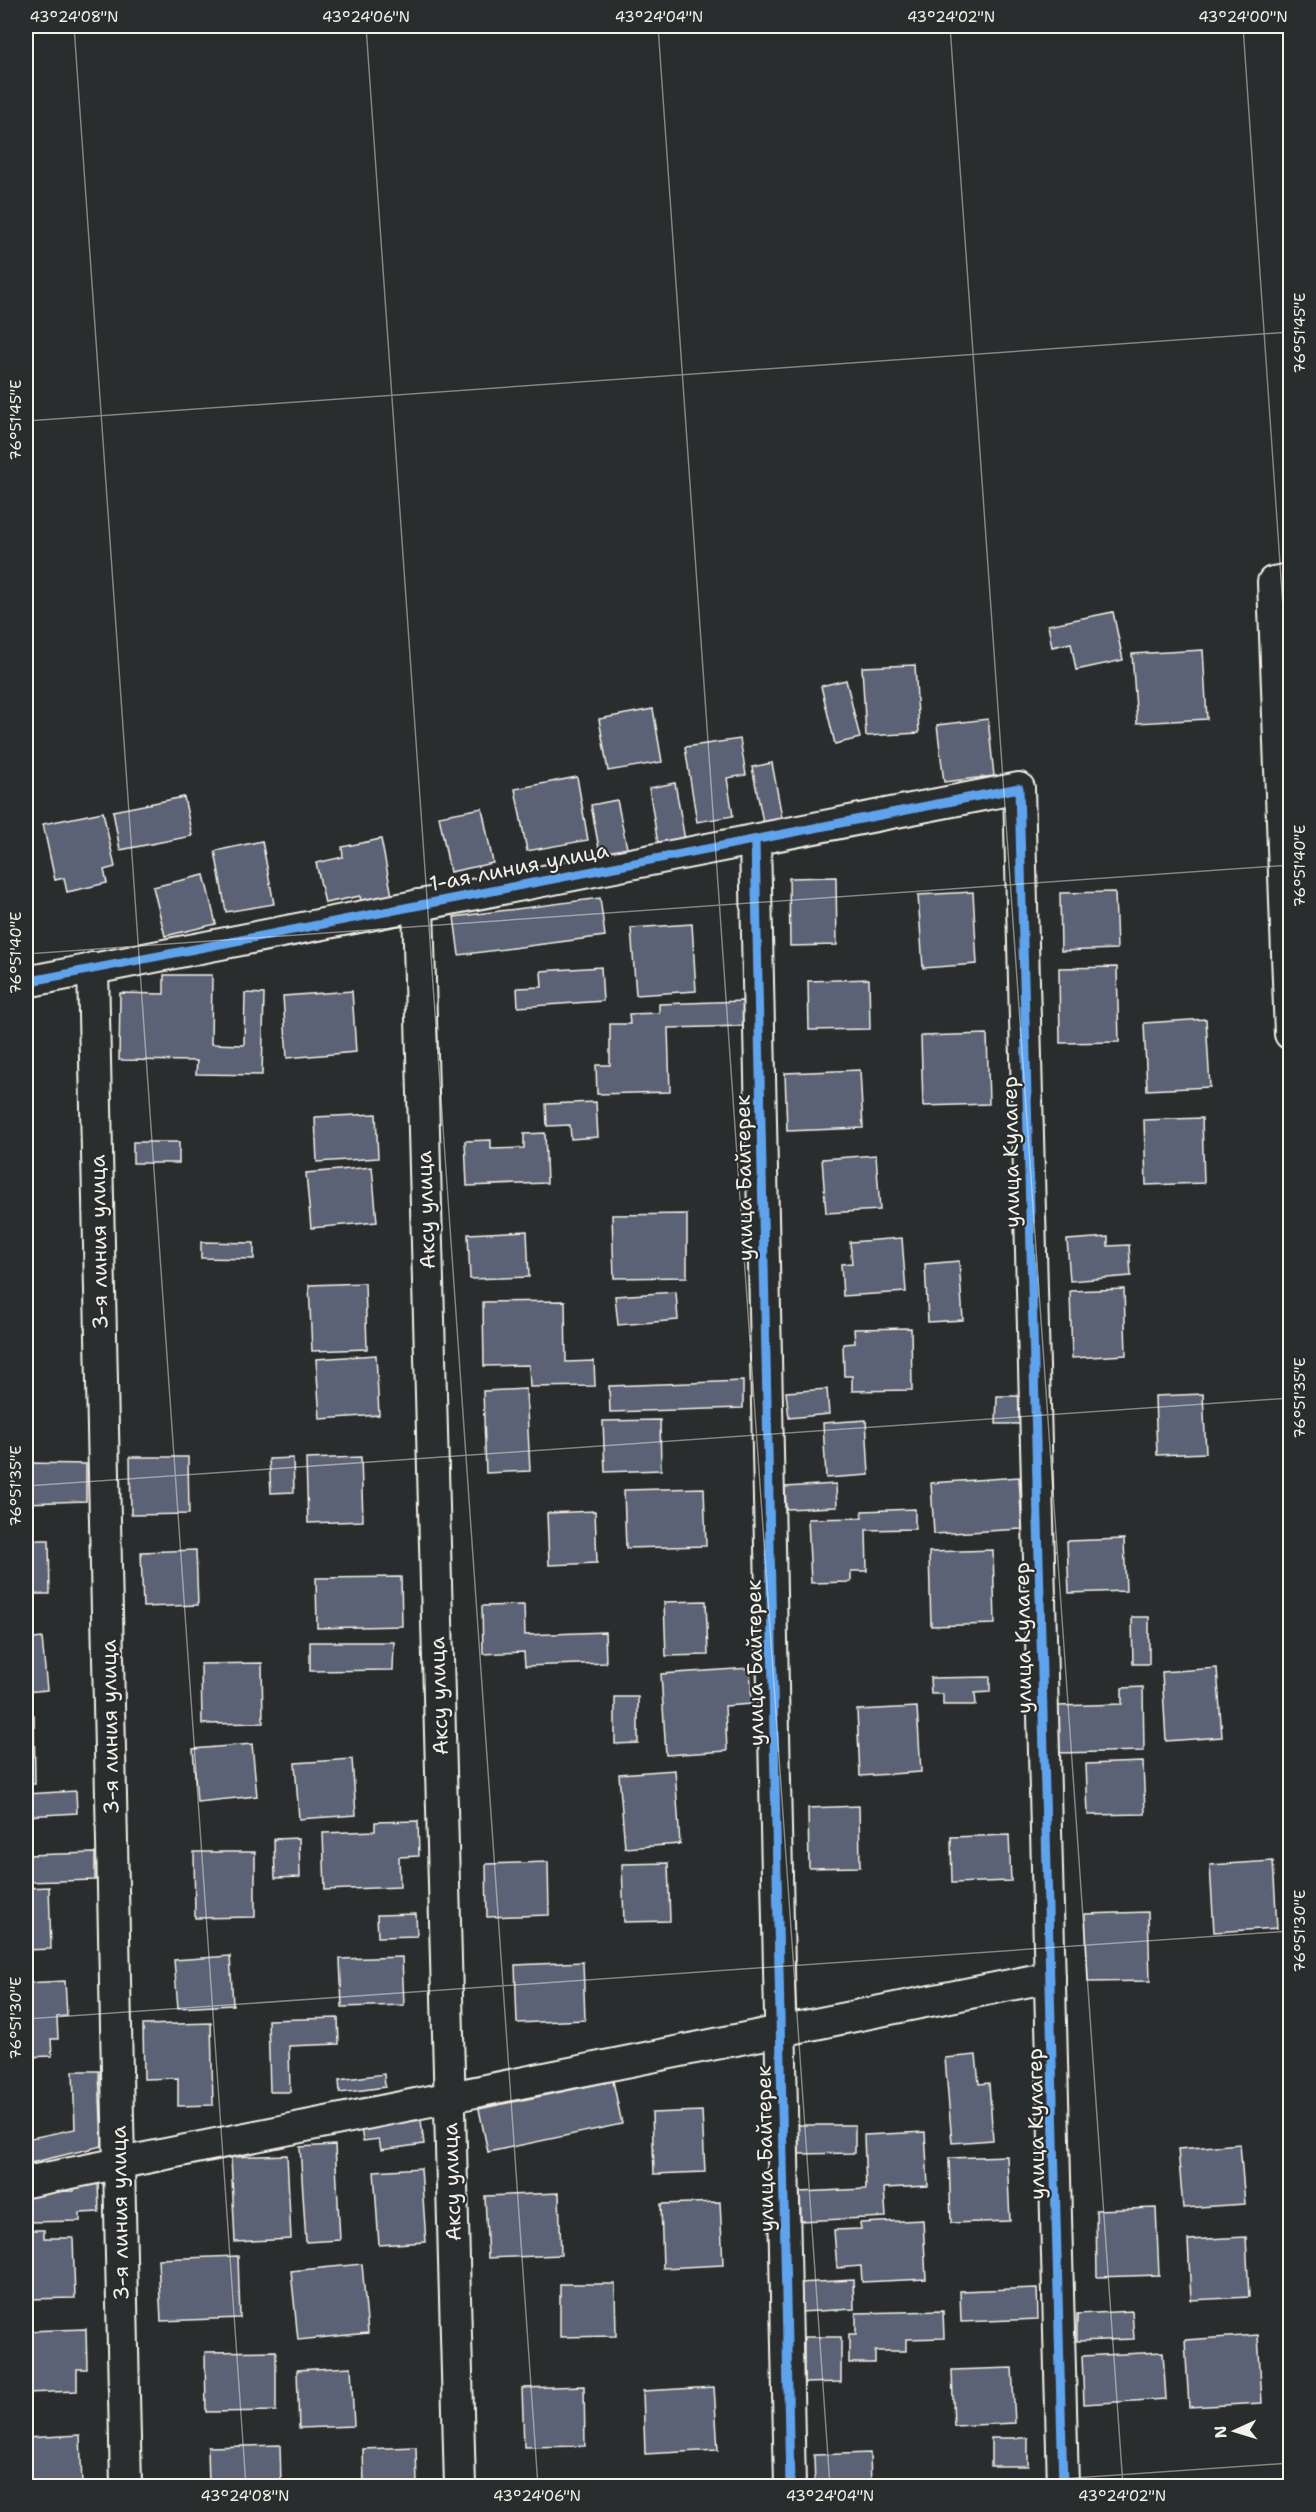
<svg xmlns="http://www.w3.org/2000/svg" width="1316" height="2512" viewBox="0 0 1316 2512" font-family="'Shantell Sans',sans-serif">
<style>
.building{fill:#5c6274;stroke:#f4f1e8;stroke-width:1.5}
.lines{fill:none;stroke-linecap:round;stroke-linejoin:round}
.minor-casing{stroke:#f4f1e8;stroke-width:34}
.minor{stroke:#2a2d2e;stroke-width:30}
.cycleway-casing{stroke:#2a2d2e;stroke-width:13}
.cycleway{stroke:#60a3ed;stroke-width:9}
.ticks{fill:none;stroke:#f4f1e8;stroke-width:1.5;stroke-opacity:0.45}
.labels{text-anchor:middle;stroke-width:4.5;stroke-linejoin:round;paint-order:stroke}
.street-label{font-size:21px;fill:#f4f1e8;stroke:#2a2d2e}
.neatline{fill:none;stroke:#f4f1e8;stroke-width:2}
.ticks-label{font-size:15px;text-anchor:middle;fill:#f4f1e8}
</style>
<rect width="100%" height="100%" fill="#2a2d2e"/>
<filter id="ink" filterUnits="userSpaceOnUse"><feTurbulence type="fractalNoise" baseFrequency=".0167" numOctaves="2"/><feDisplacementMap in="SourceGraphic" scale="12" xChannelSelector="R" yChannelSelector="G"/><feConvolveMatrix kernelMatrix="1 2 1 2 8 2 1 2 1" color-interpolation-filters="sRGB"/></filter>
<g filter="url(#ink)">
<!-- building -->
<g class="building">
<polygon points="1113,612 1123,660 1076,670 1071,643 1052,647 1048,625"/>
<polygon points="1203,650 1207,719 1137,723 1132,654"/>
<polygon points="915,665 919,733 866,736 862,667"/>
<polygon points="846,680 860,738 835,744 821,686"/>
<polygon points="653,709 662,762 608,771 599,719"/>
<polygon points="988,719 994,776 944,782 937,725"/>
<polygon points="740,739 746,775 727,778 733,816 697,822 685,747"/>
<polygon points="772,763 783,823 764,827 752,767"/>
<polygon points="577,777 588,840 527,851 515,789"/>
<polygon points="675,783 685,840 658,844 649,788"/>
<polygon points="184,797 192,836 120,850 113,811"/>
<polygon points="617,800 628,853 601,859 591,805"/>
<polygon points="482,808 493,863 450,872 439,816"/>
<polygon points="103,812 115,867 104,870 107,883 67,892 64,878 55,880 43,824"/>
<polygon points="381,839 393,901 362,907 360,896 325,903 316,863 343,857 342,847"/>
<polygon points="262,841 274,904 226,912 215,851"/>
<polygon points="204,875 216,924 165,936 153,887"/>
<polygon points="836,877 837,945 790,946 789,878"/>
<polygon points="973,892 977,964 923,968 918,895"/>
<polygon points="1115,892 1117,949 1061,951 1060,893"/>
<polygon points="600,898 605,936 459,955 454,917"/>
<polygon points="692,924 696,991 636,995 631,928"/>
<polygon points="601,967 603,1001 518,1007 517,988 542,987 541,971"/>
<polygon points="1117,967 1119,1042 1060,1043 1059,968"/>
<polygon points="164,975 212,975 211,1044 244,1045 245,993 264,994 262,1075 196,1074 197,1061 119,1060 120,993 164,994"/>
<polygon points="869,979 870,1029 809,1030 808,981"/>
<polygon points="352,991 356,1052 287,1058 283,996"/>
<polygon points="743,1001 744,1026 668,1028 670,1092 597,1094 596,1065 610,1065 610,1024 630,1024 629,1014 659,1013 659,1004"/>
<polygon points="1206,1019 1210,1087 1147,1090 1144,1023"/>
<polygon points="987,1034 989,1104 923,1106 921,1036"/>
<polygon points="860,1070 863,1128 787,1131 785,1073"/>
<polygon points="596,1102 598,1137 571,1139 570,1125 547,1126 546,1104"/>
<polygon points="376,1114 378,1158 317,1162 315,1117"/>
<polygon points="1202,1118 1204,1183 1146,1185 1144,1120"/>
<polygon points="545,1133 547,1183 467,1186 465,1141 491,1140 491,1149 524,1148 524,1134"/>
<rect x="133" y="1142" width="46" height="21"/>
<polygon points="876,1155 880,1210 826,1213 822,1159"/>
<polygon points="372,1167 377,1222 311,1228 306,1173"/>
<polygon points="687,1214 687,1277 614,1278 612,1215"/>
<polygon points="527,1231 529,1277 470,1279 468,1234"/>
<polygon points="1108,1237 1108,1246 1129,1245 1131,1276 1070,1281 1067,1240"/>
<polygon points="902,1238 906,1292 843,1296 841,1264 852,1263 850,1242"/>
<polygon points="201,1242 254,1243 254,1259 201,1258"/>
<polygon points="959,1261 963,1320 928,1322 925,1264"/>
<polygon points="365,1283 367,1349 312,1351 309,1285"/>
<polygon points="1124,1289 1126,1355 1072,1358 1070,1291"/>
<polygon points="676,1292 678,1320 618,1325 615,1296"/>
<polygon points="565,1301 566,1362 594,1361 595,1386 530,1387 529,1365 484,1366 483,1302"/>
<polygon points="911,1328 912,1390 852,1391 852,1376 844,1376 843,1344 855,1343 854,1329"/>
<polygon points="376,1355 379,1415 320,1419 316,1359"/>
<polygon points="743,1381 743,1408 610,1412 609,1386"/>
<polygon points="526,1389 530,1471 486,1473 483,1391"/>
<polygon points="827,1389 829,1414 789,1418 786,1392"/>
<polygon points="1203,1394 1206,1453 1157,1455 1155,1396"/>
<polygon points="997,1396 1022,1396 1022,1424 996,1424"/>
<polygon points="660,1420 661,1470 605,1472 603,1421"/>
<polygon points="866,1420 869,1475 826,1478 823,1423"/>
<polygon points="130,1457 188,1457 189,1514 131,1515"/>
<polygon points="361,1457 363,1521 308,1523 306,1459"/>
<polygon points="293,1458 294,1492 271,1493 269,1459"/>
<polygon points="26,1463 86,1464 86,1501 26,1503"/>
<polygon points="1019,1477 1022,1529 934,1534 931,1483"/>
<polygon points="836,1484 837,1507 786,1509 785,1487"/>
<polygon points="704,1488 706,1546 626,1548 624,1490"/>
<polygon points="915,1509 915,1529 866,1530 867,1571 851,1571 851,1582 811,1583 808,1519 862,1518 862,1511"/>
<polygon points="595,1511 597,1563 549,1565 547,1513"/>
<polygon points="1124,1539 1126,1591 1069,1593 1067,1541"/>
<polygon points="26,1540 49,1540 50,1594 26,1594"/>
<polygon points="196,1550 198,1605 143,1607 141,1552"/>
<polygon points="993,1550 995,1624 931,1626 929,1552"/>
<polygon points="401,1577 402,1626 317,1628 316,1578"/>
<polygon points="706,1601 708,1655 666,1656 664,1602"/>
<polygon points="524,1605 525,1635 605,1632 606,1663 525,1666 524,1652 483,1654 482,1606"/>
<polygon points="1132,1617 1149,1617 1149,1664 1133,1664"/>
<polygon points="42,1638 47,1690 26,1692 26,1640"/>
<polygon points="310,1642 394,1642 393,1670 310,1671"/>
<polygon points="262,1663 263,1723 202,1724 201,1664"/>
<polygon points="750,1668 752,1704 725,1706 727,1751 666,1755 661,1674"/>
<polygon points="1217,1668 1222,1737 1166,1741 1162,1672"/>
<polygon points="990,1677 990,1692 975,1693 976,1705 943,1705 943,1694 931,1694 930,1678"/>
<polygon points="1143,1687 1144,1751 1059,1753 1058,1706 1122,1704 1122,1688"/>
<polygon points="615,1697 638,1697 638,1743 615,1744"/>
<polygon points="917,1707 921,1772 860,1776 857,1710"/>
<polygon points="26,1715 34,1715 35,1784 26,1784"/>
<polygon points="252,1744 257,1796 197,1802 193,1749"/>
<polygon points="352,1759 356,1815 299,1819 295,1763"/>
<polygon points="1143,1762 1145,1814 1088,1815 1086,1764"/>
<polygon points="675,1770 680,1844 625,1848 619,1774"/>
<polygon points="76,1791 77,1813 26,1816 26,1794"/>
<polygon points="859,1806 860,1867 809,1868 808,1808"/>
<polygon points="418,1821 419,1856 399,1857 400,1887 325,1890 323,1833 375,1831 375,1822"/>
<polygon points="1009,1835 1011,1881 952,1883 951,1837"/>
<polygon points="299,1838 300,1877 275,1878 274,1839"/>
<polygon points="194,1852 255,1852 255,1917 195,1918"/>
<polygon points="95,1853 95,1880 26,1882 26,1855"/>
<polygon points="1273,1861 1277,1928 1214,1932 1210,1865"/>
<polygon points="548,1862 549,1915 487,1917 486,1864"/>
<polygon points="668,1863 670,1921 624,1922 622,1864"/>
<polygon points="49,1887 51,1949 26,1950 26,1888"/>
<polygon points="1148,1912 1150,1981 1088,1982 1085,1914"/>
<polygon points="416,1914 417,1936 378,1937 377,1915"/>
<polygon points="230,1956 233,2005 178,2008 174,1960"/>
<polygon points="402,1957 404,2005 342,2007 340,1959"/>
<polygon points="583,1962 585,2020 517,2023 515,1965"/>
<polygon points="65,1981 67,2016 57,2017 58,2039 51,2039 52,2056 26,2057 26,1983"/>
<polygon points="338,2018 339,2044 289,2046 290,2092 270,2092 268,2020"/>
<polygon points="211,2023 213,2105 178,2106 178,2078 144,2079 143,2025"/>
<polygon points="976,2055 979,2084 989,2083 993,2140 952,2143 945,2058"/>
<polygon points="73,2071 99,2071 102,2146 26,2164 26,2139 75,2129"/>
<polygon points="384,2074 385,2087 340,2093 339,2080"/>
<polygon points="613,2081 622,2124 488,2152 479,2109"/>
<polygon points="702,2111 705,2172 654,2174 652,2113"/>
<polygon points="421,2120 424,2144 381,2150 379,2139 363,2141 361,2128"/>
<polygon points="798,2125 855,2125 855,2153 799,2154"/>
<polygon points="925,2132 928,2186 884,2188 886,2217 801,2221 800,2192 866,2189 864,2135"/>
<polygon points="1240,2144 1245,2204 1183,2208 1178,2149"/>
<polygon points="335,2145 340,2240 306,2242 300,2147"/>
<polygon points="287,2155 291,2239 235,2242 231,2157"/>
<polygon points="1007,2156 1010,2221 951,2223 949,2158"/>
<polygon points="421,2168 426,2242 379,2245 374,2171"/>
<polygon points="98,2182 99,2212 80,2213 80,2221 26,2222 26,2192 74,2191 74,2183"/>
<polygon points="559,2193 561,2255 488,2258 485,2196"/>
<polygon points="720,2202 723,2265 663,2268 661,2204"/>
<polygon points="1156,2208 1159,2275 1097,2277 1096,2210"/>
<polygon points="923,2220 926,2279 862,2282 861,2266 837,2268 834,2230 861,2229 860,2223"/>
<polygon points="26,2230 44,2230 44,2238 73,2238 75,2298 26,2299"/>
<polygon points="1246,2237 1249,2297 1191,2300 1188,2240"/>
<polygon points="238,2256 240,2318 161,2321 158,2259"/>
<polygon points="362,2264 368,2333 298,2340 291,2271"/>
<polygon points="853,2280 854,2309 800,2312 799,2283"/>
<polygon points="560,2284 615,2284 616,2336 560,2337"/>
<polygon points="1037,2288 1038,2319 961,2322 960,2291"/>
<polygon points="943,2311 944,2338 906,2339 906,2351 875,2351 875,2363 849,2363 849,2334 856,2334 856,2313"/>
<polygon points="1132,2311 1134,2339 1077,2341 1077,2314"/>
<polygon points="86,2329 87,2369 77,2369 77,2391 26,2393 26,2331"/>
<polygon points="1258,2335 1262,2403 1189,2407 1185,2340"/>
<polygon points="804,2337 841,2337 841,2382 804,2383"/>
<polygon points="276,2351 276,2411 206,2412 205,2352"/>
<polygon points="1163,2352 1166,2399 1084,2404 1082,2356"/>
<polygon points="351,2367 354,2426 299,2428 297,2370"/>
<polygon points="1012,2368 1015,2423 954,2426 952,2370"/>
<polygon points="584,2386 585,2446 524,2447 522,2388"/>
<polygon points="714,2387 718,2450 645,2454 643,2391"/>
<polygon points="80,2435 82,2486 26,2486 26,2438"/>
<rect x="991" y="2438" width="37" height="28"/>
<polygon points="280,2445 281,2486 209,2486 208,2447"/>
<polygon points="416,2447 417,2486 364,2486 363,2449"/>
<polygon points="870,2453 871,2486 815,2486 814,2455"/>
<polygon points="1120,2482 1120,2486 1079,2486 1079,2483"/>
</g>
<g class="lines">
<!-- minor casing -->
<g class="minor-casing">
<g id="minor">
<polyline points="1290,579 1273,582 1290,1034"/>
<polyline points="755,840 790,2486"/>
<polyline points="418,905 460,2486"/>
<polyline points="93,968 126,2486"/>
<polyline points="26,982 1019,788 1063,2486"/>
<polyline points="26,2182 1050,1977"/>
</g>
</g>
<!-- minor -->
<use href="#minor" class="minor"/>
<!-- cycleway casing -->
<g class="cycleway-casing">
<g id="cycleway">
<polyline points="755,840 790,2486"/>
<polyline points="26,982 1019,788 1063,2486"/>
</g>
</g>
<!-- cycleway -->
<use href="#cycleway" class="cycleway"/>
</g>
</g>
<!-- ticks -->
<path class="ticks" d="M74 26 246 2486M366 26 538 2486M658 26 830 2486M950 26 1123 2486M1243 26 1290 709M26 421 1290 332M26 954 1290 865M26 1486 1290 1398M26 2019 1290 1931M959 2486 1290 2463"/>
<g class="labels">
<!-- street labels -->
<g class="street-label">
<text transform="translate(519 867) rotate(-11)" y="7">1-ая линия улица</text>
<text transform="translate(1011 1152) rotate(-91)" y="7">улица Кулагер</text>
<text transform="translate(744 1178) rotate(-91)" y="7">улица Байтерек</text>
<text transform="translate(426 1210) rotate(-92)" y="7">Аксу улица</text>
<text transform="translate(99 1242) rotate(-91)" y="7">3-я линия улица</text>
<text transform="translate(1023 1638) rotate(-91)" y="7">улица Кулагер</text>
<text transform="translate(755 1663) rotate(-91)" y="7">улица Байтерек</text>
<text transform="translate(439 1696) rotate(-92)" y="7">Аксу улица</text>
<text transform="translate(110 1727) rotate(-91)" y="7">3-я линия улица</text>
<text transform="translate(1036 2124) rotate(-91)" y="7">улица Кулагер</text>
<text transform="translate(765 2149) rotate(-91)" y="7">улица Байтерек</text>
<text transform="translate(452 2182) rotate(-92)" y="7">Аксу улица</text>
<text transform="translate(120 2213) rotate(-91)" y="7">3-я линия улица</text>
</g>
</g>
<!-- margin -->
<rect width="1316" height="2512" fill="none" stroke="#2a2d2e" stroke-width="66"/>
<!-- north arrow -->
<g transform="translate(1235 2431) rotate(266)" stroke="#2a2d2e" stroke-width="4.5" paint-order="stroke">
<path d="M0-4.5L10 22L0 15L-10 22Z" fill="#f4f1e8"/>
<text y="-9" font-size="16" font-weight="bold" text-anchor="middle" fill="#f4f1e8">N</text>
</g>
<rect x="33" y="33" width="1250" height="2446" class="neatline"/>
<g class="ticks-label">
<text x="74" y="22">43°24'08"N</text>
<text x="366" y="22">43°24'06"N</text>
<text x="659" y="22">43°24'04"N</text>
<text x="951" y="22">43°24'02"N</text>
<text x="1243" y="22">43°24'00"N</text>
<text transform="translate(1300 333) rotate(-90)" y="5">76°51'45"E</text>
<text transform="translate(16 420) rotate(-90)" y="5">76°51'45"E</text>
<text transform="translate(1300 866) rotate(-90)" y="5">76°51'40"E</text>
<text transform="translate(16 953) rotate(-90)" y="5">76°51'40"E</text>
<text transform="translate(1300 1398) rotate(-90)" y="5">76°51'35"E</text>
<text transform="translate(16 1486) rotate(-90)" y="5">76°51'35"E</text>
<text transform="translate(1300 1931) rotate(-90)" y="5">76°51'30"E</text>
<text transform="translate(16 2018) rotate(-90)" y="5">76°51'30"E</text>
<text x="245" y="2501">43°24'08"N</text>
<text x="537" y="2501">43°24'06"N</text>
<text x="830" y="2501">43°24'04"N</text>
<text x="1122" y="2501">43°24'02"N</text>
</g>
</svg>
